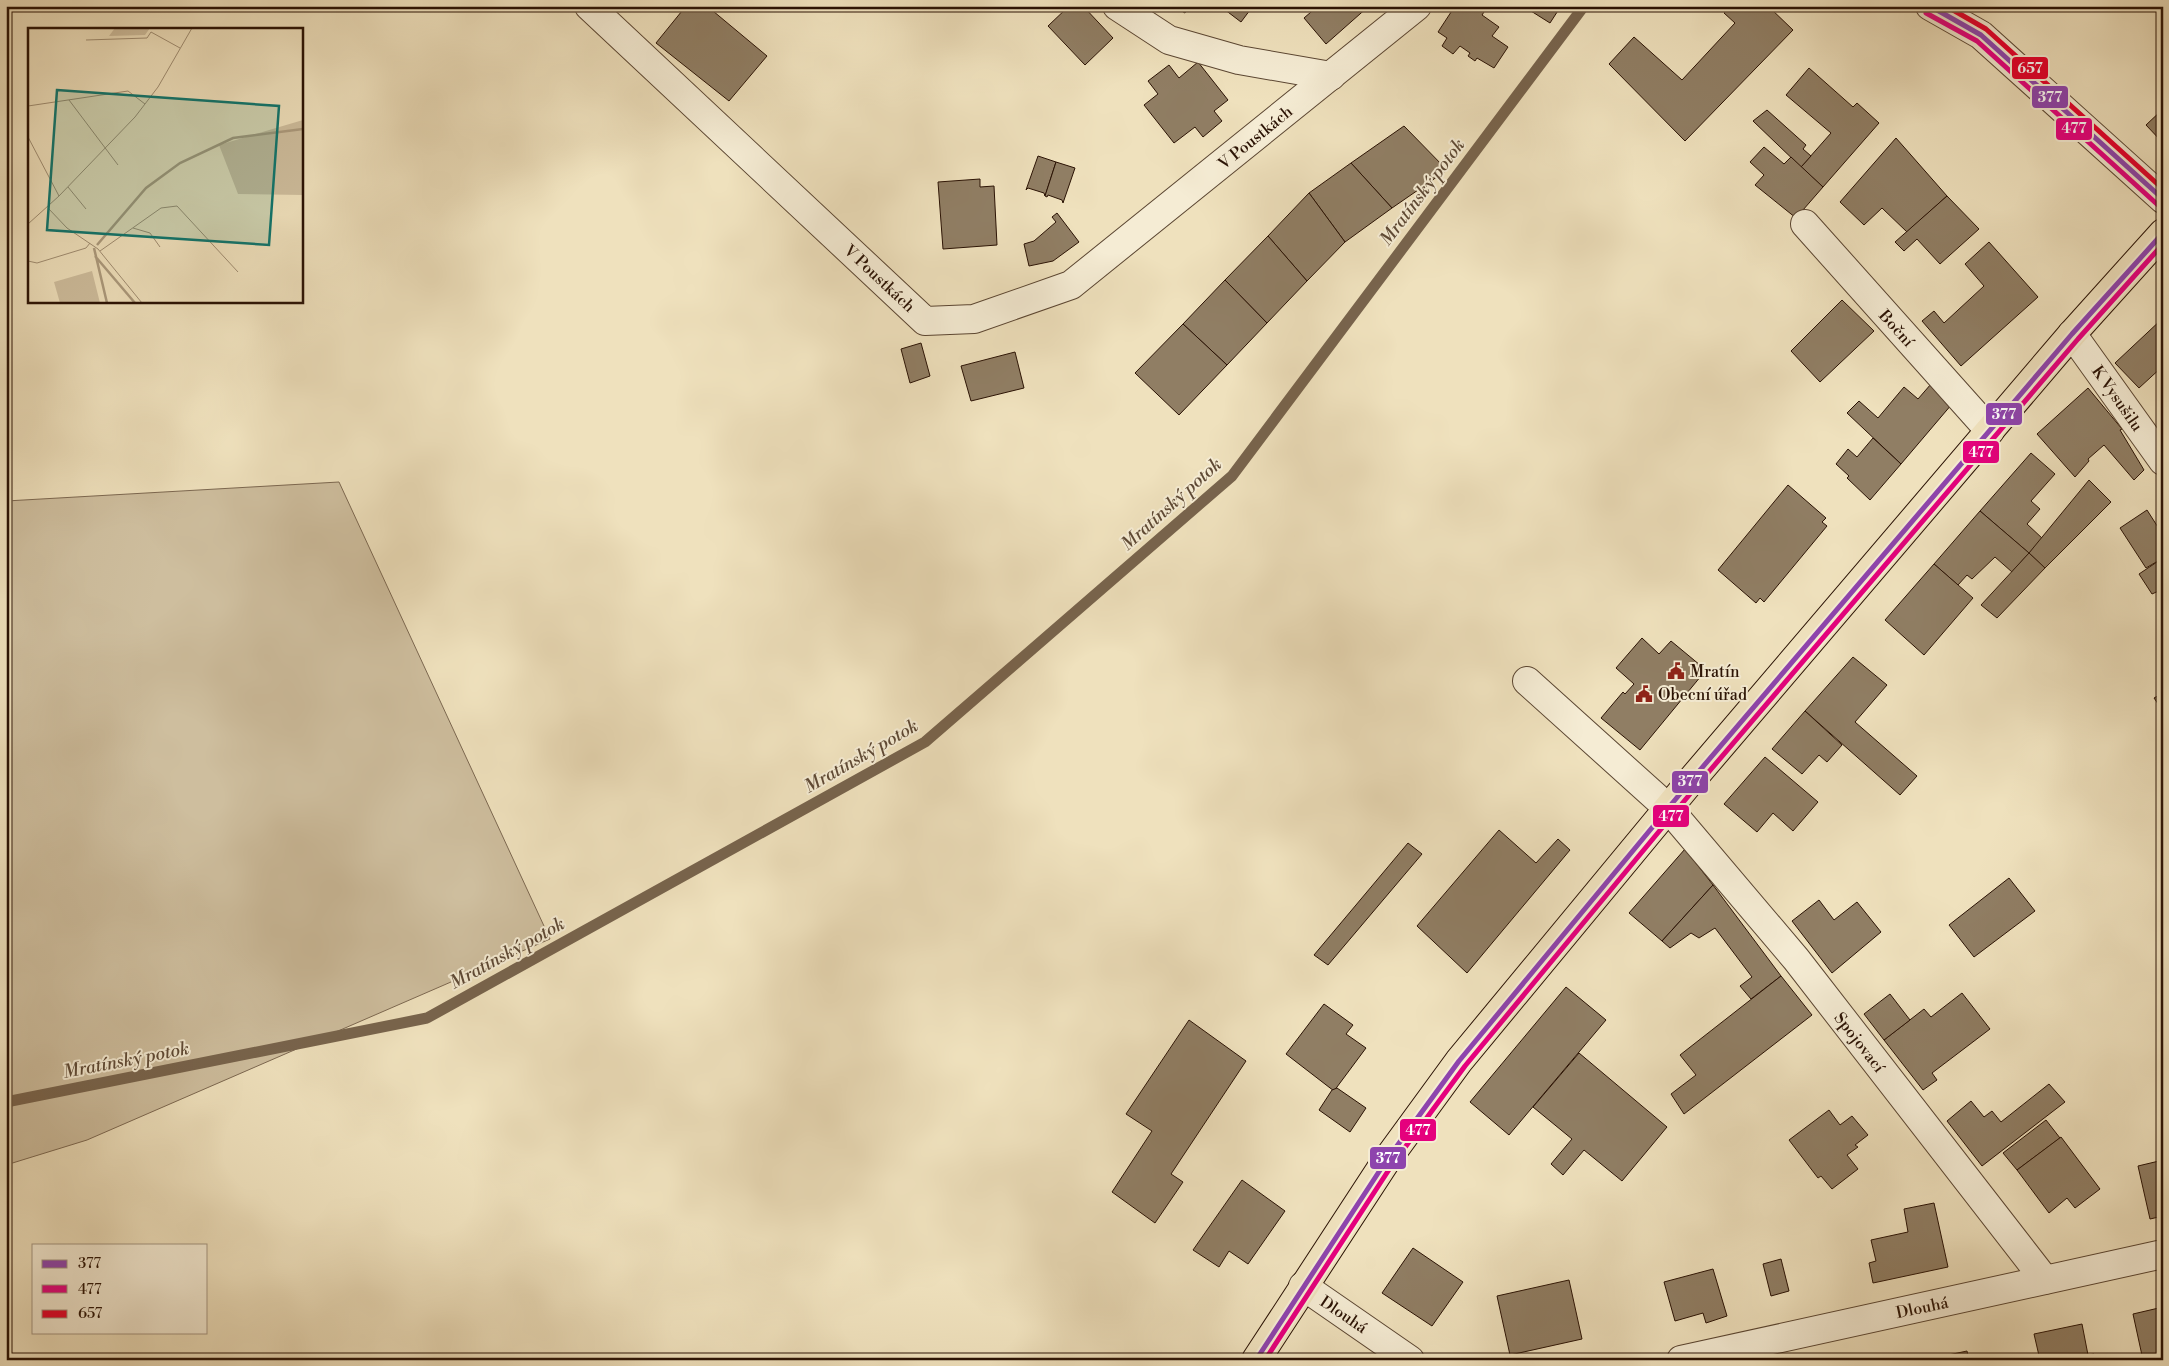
<svg xmlns="http://www.w3.org/2000/svg" width="2169" height="1366" viewBox="0 0 2169 1366" font-family="'Libre Bodoni',serif">
<style>
.green{fill:#cebe9e;stroke:#7c6851}
.lines{fill:none;stroke-linecap:round;stroke-linejoin:round}
.stream{stroke:#78644d;stroke-width:11}
.building{fill:#907e64;stroke:#2a1204}
.minor-casing{stroke:#5b4632;stroke-width:30}
.major-casing{stroke:#2a1204;stroke-width:30}
.minor{stroke:#f5ecd4;stroke-width:28}
.major{stroke:#efe1bd;stroke-width:28}
.bus-1-casing{stroke:#f5ecd4;stroke-width:9}
.bus-2-casing{stroke:#f5ecd4;stroke-width:9}
.bus-3-casing{stroke:#f5ecd4;stroke-width:9}
.bus-1{stroke:#8e44ad;stroke-width:5}
.bus-2{stroke:#e5007d;stroke-width:5}
.bus-3{stroke:#e4002b;stroke-width:5}
.labels{text-anchor:middle;stroke-width:4;stroke-linejoin:round;paint-order:stroke}
.street-label{font-size:16px;fill:#2a1204;stroke:#f5ecd4}
.poi-label{font-size:16px;fill:#2a1204;stroke:#f5ecd4;text-anchor:start}
.water-label{font-size:18px;font-style:italic;fill:#5e4935;stroke:#f5ecd4}
.inset-river{fill:none;stroke:#ac9b7e;stroke-width:2.5}
.inset-road{fill:none;stroke:#a08e73;stroke-width:1}
.view{fill:#0f766e;fill-opacity:0.15;stroke:#0f766e;stroke-width:2.5}
.inset-edge{fill:none;stroke:#2a1204;stroke-width:2.5}
.line-badge{stroke:#f5ecd4;stroke-width:2}
.badge-label{font-size:14px;text-anchor:middle;font-weight:bold;fill:#fff}
</style>
<rect width="100%" height="100%" fill="#efe1bd"/>
<filter id="stains"><feTurbulence type="fractalNoise" baseFrequency=".004" numOctaves="4"/><feColorMatrix values="0 0 0 0 .2 0 0 0 0 .09 0 0 0 0 .02 0 0 0 .5 -.17"/></filter>
<radialGradient id="worn" r=".72"><stop offset=".6" stop-color="#630" stop-opacity="0"/><stop offset="1" stop-color="#630" stop-opacity=".3"/></radialGradient>
<!-- green -->
<polygon class="green" points="339,482 550,939 87,1140 6,1165 6,501"/>
<g class="lines">
<!-- stream -->
<polyline class="stream" points="6,1102 427,1018 925,742 1232,476 1584,6"/>
</g>
<!-- building -->
<g class="building">
<polygon points="686,6 707,6 767,56 729,101 656,43"/>
<polygon points="1069,6 1083,6 1113,38 1085,65 1048,26"/>
<polygon points="1173,6 1189,6 1185,13"/>
<polygon points="1220,6 1253,6 1241,22"/>
<polygon points="1318,6 1369,6 1326,44 1304,18"/>
<polygon points="1455,6 1488,6 1482,15 1499,27 1492,36 1508,47 1494,68 1477,58 1475,61 1468,56 1470,53 1460,46 1453,54 1442,46 1447,38 1438,32"/>
<polygon points="1523,6 1561,6 1550,23"/>
<polygon points="1730,6 1768,6 1793,30 1685,141 1609,64 1634,37 1682,80 1735,23 1724,13"/>
<polygon points="1198,62 1228,100 1214,111 1222,121 1203,137 1195,127 1174,143 1144,105 1158,94 1148,81 1169,65 1179,78"/>
<polygon points="1809,68 1853,107 1857,103 1879,123 1823,187 1801,167 1831,133 1786,95"/>
<polygon points="2163,109 2163,143 2146,125"/>
<polygon points="1767,110 1806,145 1803,149 1811,156 1801,167 1753,121"/>
<polygon points="1404,126 1447,170 1392,208 1351,163"/>
<polygon points="1896,138 1947,196 1907,232 1882,208 1864,225 1840,202"/>
<polygon points="1764,147 1784,164 1791,157 1823,187 1796,218 1755,185 1764,175 1750,162"/>
<polygon points="1038,156 1056,162 1045,196 1044,193 1028,188 1026,190"/>
<polygon points="1056,162 1075,168 1063,203 1062,200 1048,195 1047,197 1045,196"/>
<polygon points="1351,163 1392,208 1345,242 1309,193"/>
<polygon points="980,179 980,187 994,186 997,245 943,249 938,182"/>
<polygon points="1309,193 1345,242 1307,281 1268,236"/>
<polygon points="1947,196 1979,229 1940,264 1917,239 1904,251 1895,242"/>
<polygon points="1057,213 1079,242 1053,261 1029,266 1024,244 1034,241 1056,222 1052,217"/>
<polygon points="1268,236 1307,281 1267,323 1225,280"/>
<polygon points="1989,242 2038,297 1961,366 1922,321 1934,311 1944,323 1984,286 1965,264"/>
<polygon points="1225,280 1267,323 1227,365 1183,324"/>
<polygon points="1842,300 1874,331 1820,382 1791,351"/>
<polygon points="2163,318 2163,366 2139,388 2115,363"/>
<polygon points="1183,324 1227,365 1179,415 1135,373"/>
<polygon points="921,343 930,376 910,383 901,349"/>
<polygon points="1015,352 1024,388 971,401 961,366"/>
<polygon points="1931,384 1952,404 1901,464 1847,413 1859,401 1878,418 1904,387 1918,399"/>
<polygon points="2088,388 2122,429 2120,430 2144,470 2134,480 2104,445 2088,459 2089,461 2075,477 2037,434"/>
<polygon points="1873,438 1901,464 1870,500 1847,478 1849,476 1836,464 1848,449 1857,457"/>
<polygon points="2031,453 2055,474 2031,501 2040,509 2027,524 2043,539 2029,553 1980,511"/>
<polygon points="2089,480 2111,502 2045,568 2029,553"/>
<polygon points="1788,485 1826,518 1822,522 1827,526 1764,602 1760,598 1756,603 1718,570"/>
<polygon points="2147,510 2163,535 2163,558 2146,568 2120,528"/>
<polygon points="1980,511 2029,553 2012,572 1995,557 1972,579 1967,575 1958,585 1934,564"/>
<polygon points="2029,553 2045,568 1997,618 1981,605"/>
<polygon points="2163,558 2163,589 2152,594 2139,574"/>
<polygon points="1934,564 1973,598 1924,655 1885,620"/>
<polygon points="1642,638 1659,654 1671,641 1706,670 1640,750 1601,718 1623,692 1625,694 1634,684 1616,668"/>
<polygon points="1853,657 1887,685 1855,722 1917,776 1900,795 1805,711"/>
<polygon points="2163,693 2163,711 2154,698"/>
<polygon points="1805,711 1842,745 1827,762 1819,755 1802,774 1772,749"/>
<polygon points="1765,757 1818,802 1793,831 1773,813 1757,832 1724,804"/>
<polygon points="1499,830 1536,863 1558,839 1570,850 1467,973 1417,926"/>
<polygon points="1408,843 1422,854 1328,965 1314,955"/>
<polygon points="1685,849 1713,885 1662,941 1629,913"/>
<polygon points="2009,878 2035,911 1974,957 1949,925"/>
<polygon points="1713,885 1781,976 1751,999 1740,986 1752,977 1715,928 1699,938 1691,933 1670,948 1662,941"/>
<polygon points="1819,900 1834,920 1857,902 1881,932 1832,973 1792,921"/>
<polygon points="1781,976 1812,1015 1684,1114 1671,1094 1696,1075 1680,1055"/>
<polygon points="1566,987 1606,1020 1509,1135 1470,1102"/>
<polygon points="1962,993 1990,1029 1932,1073 1937,1080 1923,1090 1884,1040 1924,1009 1931,1017"/>
<polygon points="1890,994 1910,1020 1884,1040 1864,1014"/>
<polygon points="1324,1004 1353,1025 1346,1034 1366,1048 1334,1091 1286,1054"/>
<polygon points="1189,1020 1246,1061 1171,1174 1183,1182 1155,1223 1112,1192 1152,1131 1126,1114"/>
<polygon points="1579,1053 1667,1127 1622,1181 1584,1150 1563,1175 1551,1164 1572,1139 1533,1107"/>
<polygon points="2049,1084 2065,1102 1982,1166 1947,1121 1971,1101 1984,1117 1992,1111 2001,1122"/>
<polygon points="1337,1088 1366,1108 1350,1132 1319,1110 1332,1090"/>
<polygon points="1829,1110 1840,1125 1852,1116 1868,1135 1855,1145 1858,1147 1847,1155 1858,1169 1832,1189 1821,1176 1818,1178 1789,1140"/>
<polygon points="2046,1120 2060,1138 2017,1170 2003,1153"/>
<polygon points="2061,1137 2100,1189 2075,1208 2067,1198 2049,1213 2017,1170"/>
<polygon points="2159,1161 2163,1179 2163,1216 2150,1219 2138,1166"/>
<polygon points="1242,1180 1285,1211 1248,1264 1229,1251 1219,1267 1193,1250"/>
<polygon points="1934,1203 1948,1267 1873,1283 1869,1263 1876,1261 1871,1240 1908,1232 1904,1209"/>
<polygon points="1413,1248 1463,1282 1432,1326 1382,1293"/>
<polygon points="1781,1259 1789,1291 1771,1296 1763,1264"/>
<polygon points="1713,1269 1727,1316 1706,1323 1703,1313 1675,1321 1664,1282"/>
<polygon points="1569,1280 1582,1339 1510,1355 1497,1296"/>
<polygon points="2163,1307 2163,1356 2143,1360 2133,1314"/>
<polygon points="2082,1324 2088,1355 2094,1354 2096,1360 2040,1360 2034,1334"/>
<polygon points="1967,1351 1969,1360 1925,1360"/>
</g>
<g class="lines">
<!-- minor casing -->
<g class="minor-casing">
<g id="minor">
<polyline points="589,6 925,321 974,319 1071,285 1417,6"/>
<polyline points="1117,6 1169,40 1239,60 1331,76"/>
<polyline points="1930,6 1981,35 2163,199"/>
<polyline points="1805,224 1990,431"/>
<polyline points="2072,334 2163,461"/>
<polyline points="1527,681 1668,808 1796,959 2045,1280"/>
<polyline points="1303,1286 1410,1360"/>
<polyline points="1681,1360 2163,1254"/>
</g>
</g>
<!-- major casing -->
<g class="major-casing">
<polyline id="major" points="1256,1360 1386,1161 1459,1061 1689,783 2072,334 2163,233"/>
</g>
<!-- minor -->
<use href="#minor" class="minor"/>
<!-- major -->
<use href="#major" class="major"/>
<!-- bus-1 casing -->
<g class="bus-1-casing">
<g id="bus-1">
<polyline points="1930,6 1981,35 2163,199"/>
<polyline points="1256,1360 1386,1161 1459,1061 1689,783 2072,334 2163,233"/>
</g>
</g>
<!-- bus-2 casing -->
<g class="bus-2-casing">
<g id="bus-2">
<polyline points="1926,13 1977,41 2158,205"/>
<polyline points="1265,1360 1392,1165 1465,1066 1695,788 2078,339 2163,244"/>
</g>
</g>
<!-- bus-3 casing -->
<g class="bus-3-casing">
<polyline id="bus-3" points="1946,6 1986,29 2163,189"/>
</g>
<!-- bus-1 -->
<use href="#bus-1" class="bus-1"/>
<!-- bus-2 -->
<use href="#bus-2" class="bus-2"/>
<!-- bus-3 -->
<use href="#bus-3" class="bus-3"/>
</g>
<!-- icons -->
<defs>
<g id="civic-bare" transform="scale(1.35)"><path d="M-.6-6.5H3V-4.5H.6V-3L4-1V1h2V6H-6V1h2V-1L-.6-3ZM-1.2 2.5V6h2.4V2.5Z" fill="#8f2418" stroke="#f5ecd4" stroke-width="2.5" paint-order="stroke"/></g>
</defs>
<g fill-rule="evenodd">
<use href="#civic-bare" x="1676" y="671"/>
<use href="#civic-bare" x="1644" y="694"/>
</g>
<g class="labels">
<!-- street labels -->
<g class="street-label">
<text transform="translate(1255 137) rotate(-39)" y="6">V Poustkách</text>
<text transform="translate(880 278) rotate(43)" y="6">V Poustkách</text>
<text transform="translate(1897 328) rotate(48)" y="6">Boční</text>
<text transform="translate(2118 398) rotate(55)" y="6">K Vysušilu</text>
<text transform="translate(1860 1042) rotate(52)" y="6">Spojovací</text>
<text transform="translate(1922 1307) rotate(-12)" y="6">Dlouhá</text>
<text transform="translate(1344 1314) rotate(34)" y="6">Dlouhá</text>
</g>
<!-- poi labels -->
<g class="poi-label">
<text x="1690" y="677">Mratín</text>
<text x="1658" y="700">Obecní úřad</text>
</g>
<!-- water labels -->
<g class="water-label">
<text transform="translate(1422 192) rotate(-53)" y="6">Mratínský potok</text>
<text transform="translate(1171 504) rotate(-42)" y="6">Mratínský potok</text>
<text transform="translate(861 756) rotate(-30)" y="6">Mratínský potok</text>
<text transform="translate(507 953) rotate(-29)" y="6">Mratínský potok</text>
<text transform="translate(126 1060) rotate(-11)" y="6">Mratínský potok</text>
</g>
</g>
<!-- overview -->
<g transform="translate(28 28)">
<rect width="275" height="275" fill="#efe1bd"/>
<path d="M87 0H122L117 7 81 8ZM275 92V167L210 166 191 117ZM64 243 72 275H32L26 254Z" fill="#cebe9e"/>
<path class="inset-river" d="M69 217 118 160 152 135 205 110 275 101M66 220 79 275M67 228 107 275"/>
<path class="inset-road" d="M58 12 119 10 123 4 152 20M41 72 90 137M0 78 100 63 117 76M0 109 31 168M40 159 58 181M20 180 39 200 70 221 114 275M0 196 31 168 107 89 130 59 164 0M105 200 122 205 132 219M72 223 133 180 149 178 210 244M0 233 9 235 58 220 62 215"/>
<path class="view" d="M29 62 251 78 241 217 19 202Z"/>
<rect width="275" height="275" class="inset-edge"/>
</g>
<g class="line-badge">
<rect x="2011" y="56" width="38" height="24" rx="5" fill="#e4002b"/>
<rect x="2031" y="85" width="38" height="24" rx="5" fill="#8e44ad"/>
<rect x="2055" y="117" width="38" height="24" rx="5" fill="#e5007d"/>
<rect x="1985" y="402" width="38" height="24" rx="5" fill="#8e44ad"/>
<rect x="1962" y="440" width="38" height="24" rx="5" fill="#e5007d"/>
<rect x="1671" y="770" width="38" height="24" rx="5" fill="#8e44ad"/>
<rect x="1652" y="804" width="38" height="24" rx="5" fill="#e5007d"/>
<rect x="1399" y="1118" width="38" height="24" rx="5" fill="#e5007d"/>
<rect x="1369" y="1146" width="38" height="24" rx="5" fill="#8e44ad"/>
</g>
<g class="badge-label">
<text x="2030" y="73">657</text>
<text x="2050" y="102">377</text>
<text x="2074" y="133">477</text>
<text x="2004" y="419">377</text>
<text x="1981" y="457">477</text>
<text x="1690" y="786">377</text>
<text x="1671" y="821">477</text>
<text x="1418" y="1135">477</text>
<text x="1388" y="1163">377</text>
</g>
<!-- margin -->
<rect width="2169" height="1366" fill="none" stroke="#efe1bd" stroke-width="25"/>
<rect x="8" y="8" width="2154" height="1351" fill="none" stroke="#2a1204" stroke-width="2.5"/>
<rect x="12" y="12" width="2144" height="1341" fill="none" stroke="#2a1204"/>
<!-- legend -->
<rect x="32" y="1244" width="175" height="90" fill="#f5ecd4" stroke="#a49581"/>
<rect x="42" y="1260" width="25" height="8" fill="#8e44ad" stroke="#a49581"/>
<text x="78" y="1268" font-size="15" fill="#2a1204">377</text>
<rect x="42" y="1285" width="25" height="8" fill="#e5007d" stroke="#a49581"/>
<text x="78" y="1294" font-size="15" fill="#2a1204">477</text>
<rect x="42" y="1310" width="25" height="8" fill="#e4002b" stroke="#a49581"/>
<text x="78" y="1318" font-size="15" fill="#2a1204">657</text>
<rect width="100%" height="100%" filter="url(#stains)"/>
<rect width="100%" height="100%" fill="url(#worn)"/>
</svg>
